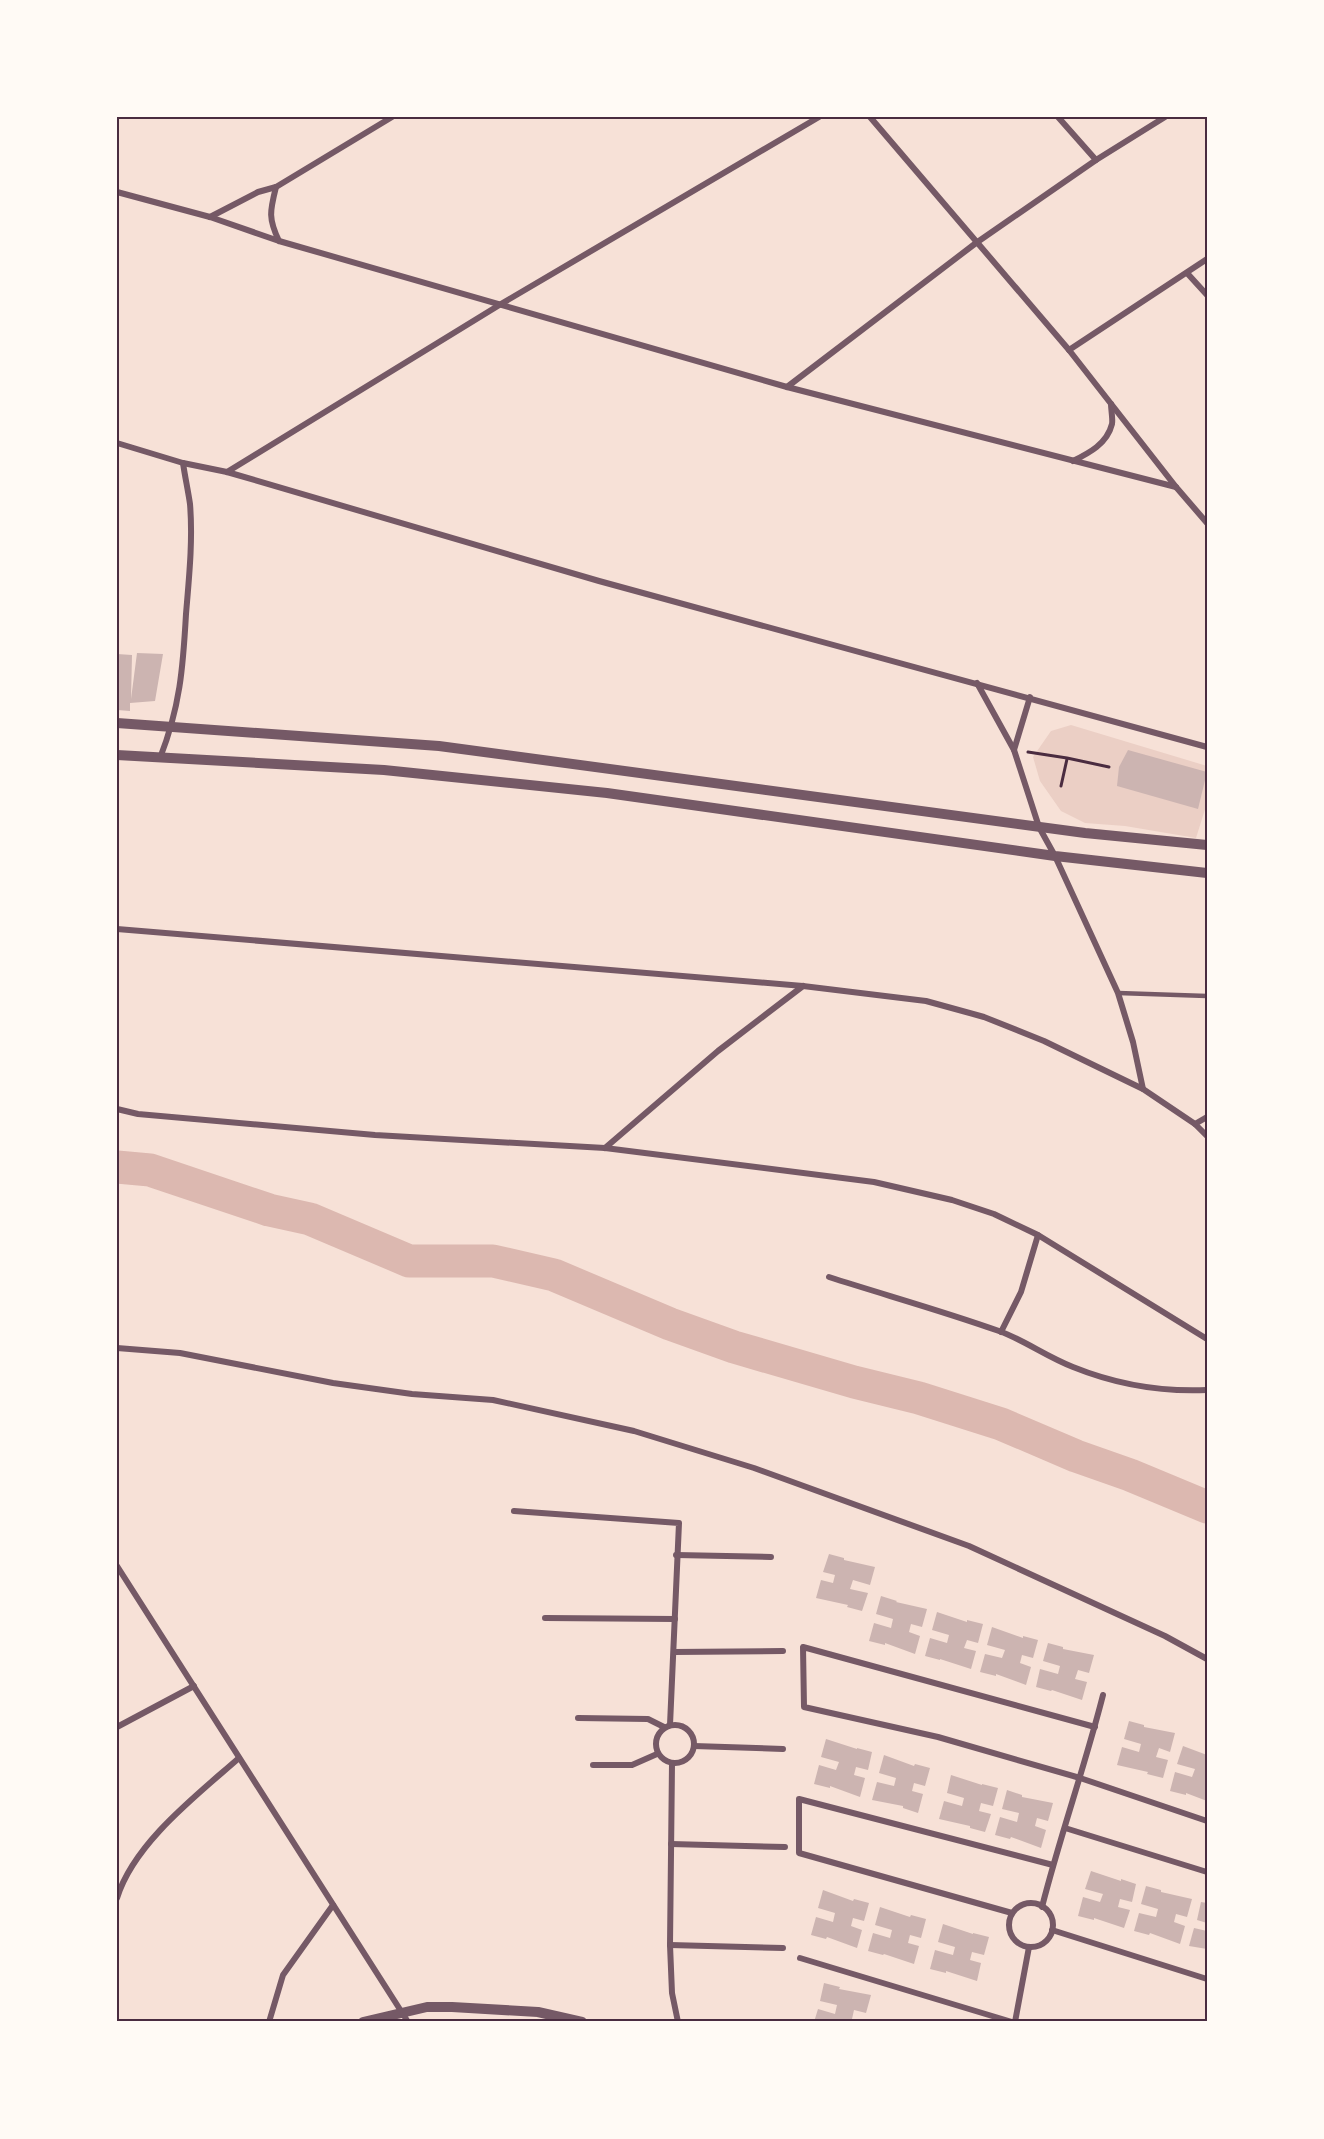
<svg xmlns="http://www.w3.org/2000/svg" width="1324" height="2139" viewBox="0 0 1324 2139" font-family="Lato,sans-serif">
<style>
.green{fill:#ebcfc5}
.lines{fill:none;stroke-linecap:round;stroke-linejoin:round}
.river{stroke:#dcb8b0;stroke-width:33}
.building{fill:#ccb4b1}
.path{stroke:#4a2c40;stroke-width:3}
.service{stroke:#755966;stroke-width:4.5}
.minor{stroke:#755966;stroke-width:6}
.tertiary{stroke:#755966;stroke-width:10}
.neatline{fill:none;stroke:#4a2c40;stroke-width:2}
</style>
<rect width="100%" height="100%" fill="#f7e1d7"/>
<!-- green -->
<polygon class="green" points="1071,725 1207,766 1207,803 1196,838 1125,826 1085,823 1061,811 1040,781 1033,757 1051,731"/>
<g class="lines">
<!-- river -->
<polyline class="river" points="117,1167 150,1170 269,1210 310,1219 409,1261 493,1261 554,1275 670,1324 734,1347 854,1382 919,1398 1001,1424 1076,1456 1130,1475 1207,1507"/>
</g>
<!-- building -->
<g class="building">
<polygon points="137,653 163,654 155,701 130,703 130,711 117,710 117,654 132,655 131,699"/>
<polygon points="1128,750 1207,772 1198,809 1117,786 1119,767"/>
<polygon points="829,1554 844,1558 844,1560 875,1567 870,1585 853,1580 850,1589 868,1593 862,1611 847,1607 848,1605 816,1598 821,1580 833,1583 835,1575 823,1572"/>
<polygon points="881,1596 897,1601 896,1602 927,1609 922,1627 911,1624 909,1632 920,1636 915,1654 885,1643 885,1645 869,1641 874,1623 891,1628 893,1619 876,1614"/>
<polygon points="937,1612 967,1622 967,1620 983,1624 978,1643 967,1640 964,1648 976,1651 971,1669 940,1659 940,1660 925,1656 930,1638 947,1643 949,1635 932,1630"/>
<polygon points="992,1627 1023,1638 1023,1636 1038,1640 1033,1658 1022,1655 1020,1663 1031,1667 1026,1685 996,1674 996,1676 980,1672 985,1654 1002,1658 1005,1650 987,1645"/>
<polygon points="1048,1643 1063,1647 1063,1649 1094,1655 1089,1673 1078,1670 1075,1679 1087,1682 1082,1700 1052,1690 1051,1691 1036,1687 1040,1669 1058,1674 1060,1666 1043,1661"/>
<polygon points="1129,1721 1144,1725 1144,1727 1175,1733 1170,1752 1159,1748 1156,1757 1168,1760 1163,1778 1147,1774 1148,1772 1117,1765 1122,1747 1139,1752 1141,1744 1124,1739"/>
<polygon points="826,1739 857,1749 857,1748 872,1752 868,1770 856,1767 854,1775 865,1778 860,1797 830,1786 830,1788 814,1784 819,1765 836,1770 839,1762 821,1757"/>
<polygon points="1183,1746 1207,1755 1207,1801 1186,1793 1186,1795 1170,1791 1175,1772 1192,1777 1195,1769 1177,1764"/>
<polygon points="884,1755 914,1766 915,1764 930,1768 925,1786 914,1783 912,1791 923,1794 918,1813 903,1808 903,1806 872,1800 877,1782 894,1786 896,1778 879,1773"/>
<polygon points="951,1775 982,1785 982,1784 998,1788 993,1806 981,1803 979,1811 991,1814 985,1832 970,1828 970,1826 939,1819 944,1801 962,1806 964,1798 947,1793"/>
<polygon points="1007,1790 1022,1795 1022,1797 1053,1803 1048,1821 1037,1818 1035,1826 1046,1830 1041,1848 1011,1837 1010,1839 995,1835 1000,1817 1017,1822 1019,1813 1002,1809"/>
<polygon points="1091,1871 1121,1881 1121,1879 1136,1884 1132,1902 1120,1899 1118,1907 1130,1910 1124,1928 1094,1918 1094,1920 1078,1916 1083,1897 1100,1902 1103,1894 1085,1889"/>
<polygon points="1146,1886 1161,1890 1161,1892 1192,1899 1187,1917 1176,1914 1174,1922 1185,1926 1180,1944 1150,1933 1149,1935 1134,1931 1139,1913 1156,1917 1158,1909 1141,1904"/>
<polygon points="823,1890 853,1901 854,1899 869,1903 864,1921 853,1918 851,1926 862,1930 857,1948 827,1937 826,1939 811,1935 816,1917 833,1922 835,1913 818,1908"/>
<polygon points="1201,1902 1207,1903 1207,1923 1197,1920"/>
<polygon points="880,1907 910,1917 911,1915 926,1919 921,1938 910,1935 908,1943 919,1946 914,1964 884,1954 883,1955 868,1951 873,1933 890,1938 892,1930 875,1925"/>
<polygon points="943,1924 973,1934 973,1933 989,1937 984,1955 972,1952 970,1960 981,1963 977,1981 946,1971 946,1973 930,1969 935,1950 953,1955 955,1947 938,1942"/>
<polygon points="1194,1928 1207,1931 1207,1949 1189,1946"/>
<polygon points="824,1983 840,1987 839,1989 871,1995 866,2013 854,2010 852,2019 862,2022 814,2022 818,2009 835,2014 837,2005 820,2001"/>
</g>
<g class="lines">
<!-- path -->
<g class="path">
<polyline points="1028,752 1067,758 1109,767"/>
<polyline points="1061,786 1067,759"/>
</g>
<!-- service -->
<polyline class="service" points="1118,993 1207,996"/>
<!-- minor -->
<g class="minor">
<polyline points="870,117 1069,350 1176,487 1207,523"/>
<polyline points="1058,117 1096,160"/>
<path d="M276 187C270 211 268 218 279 241"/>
<polyline points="117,192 210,217 279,241 787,387 1176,487"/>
<polyline points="210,217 258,192 276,187 392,117"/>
<polyline points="1187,273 1207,295"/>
<polyline points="1069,350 1207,259"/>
<polyline points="787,387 976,243 1096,160 1165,117"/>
<polyline points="117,443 183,463 227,472 599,581 1207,747"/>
<path d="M1073 461C1089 453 1107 444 1112 424 1113 419 1111 410 1111 404"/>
<polyline points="227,472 501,304 819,117"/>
<polyline points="977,683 1014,750 1039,827 1055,856 1118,993 1133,1042 1143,1089"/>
<polyline points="1014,750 1030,697"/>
<path d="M160 758C180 707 183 668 186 614 189 578 193 540 190 504 188 490 185 477 183 463"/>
<polyline points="117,929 803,986 926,1001 984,1017 1044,1041 1143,1089 1195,1124 1207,1136"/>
<polyline points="117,1109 138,1114 375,1135 605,1148 874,1182 952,1200 994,1214 1038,1235 1207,1339"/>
<polyline points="1195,1124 1207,1117"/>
<polyline points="605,1148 718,1051 803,986"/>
<path d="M829 1277C885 1295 943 1311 999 1331 1024 1340 1047 1357 1073 1367 1115 1384 1162 1392 1207 1390"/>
<polyline points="1001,1332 1021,1292 1038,1235"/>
<polyline points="117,1348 180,1353 333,1383 412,1394 493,1400 634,1431 754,1468 969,1546 1165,1636 1207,1659"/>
<polyline points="514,1511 679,1523 670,1725"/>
<polyline points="676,1555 771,1557"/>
<polyline points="117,1566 408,2022"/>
<polyline points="545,1618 675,1619"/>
<polyline points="674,1652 783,1651"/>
<polyline points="578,1718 648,1719 664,1727"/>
<circle cx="675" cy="1744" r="19"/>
<polyline points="117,1727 194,1686"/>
<polyline points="1095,1727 803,1647 804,1707 938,1737 1080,1778 1207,1821"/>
<polyline points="694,1746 783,1749"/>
<polyline points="672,1764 670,1945 672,1993 678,2022"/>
<polyline points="593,1765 632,1765 657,1754"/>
<polyline points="1065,1828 1207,1872"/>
<polyline points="671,1844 785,1847"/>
<path d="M117 1898C134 1843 197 1795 239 1758"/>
<circle cx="1031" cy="1925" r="22"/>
<path d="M1042 1907C1060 1836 1085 1766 1103 1695"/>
<polyline points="1012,1913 799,1853 799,1799 1053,1865"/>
<polyline points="1052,1930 1207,1979"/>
<polyline points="670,1945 783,1948"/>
<polyline points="800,1958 1012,2022"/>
<polyline points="269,2022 283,1975 333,1905"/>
<polyline points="1015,2022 1029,1947"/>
</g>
<!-- tertiary -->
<g class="tertiary">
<polyline points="117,723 439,746 1085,833 1207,845"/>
<polyline points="117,755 384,770 607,793 1055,856 1207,873"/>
<polyline points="363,2022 427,2007 452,2007 538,2012 582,2022"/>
</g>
</g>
<!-- border -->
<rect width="1324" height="2139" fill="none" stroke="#fffaf5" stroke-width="237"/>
<rect x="118" y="118" width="1088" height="1902" class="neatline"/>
</svg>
